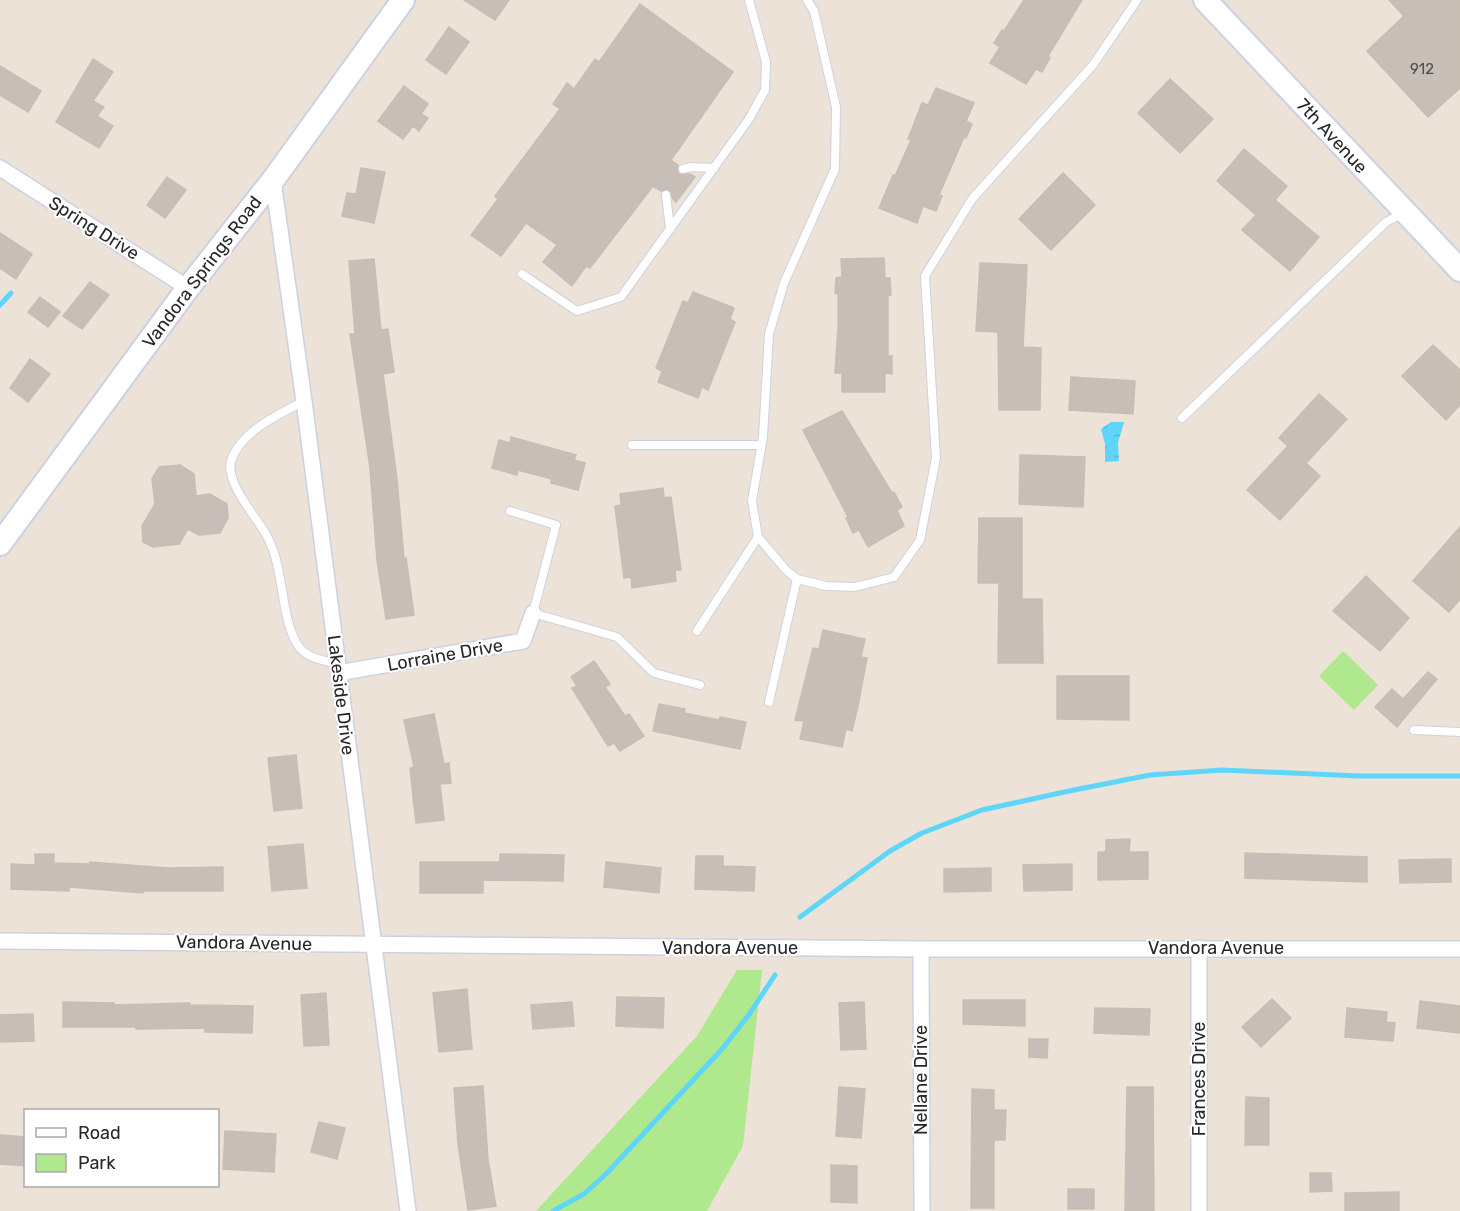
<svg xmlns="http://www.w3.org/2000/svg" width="1460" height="1211" viewBox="0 0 1460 1211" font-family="Rubik,sans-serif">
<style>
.park{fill:#b0e88d}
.water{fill:url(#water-ripples)}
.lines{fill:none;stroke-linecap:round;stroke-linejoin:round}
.stream{stroke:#5ed6f9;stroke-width:5}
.building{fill:#c7bfb7;stroke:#c7beb1;stroke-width:1.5}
.lane-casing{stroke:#ccd1e2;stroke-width:10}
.street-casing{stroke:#ccd1e2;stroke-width:18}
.secondary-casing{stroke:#ccd1e2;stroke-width:26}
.lane{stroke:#fff;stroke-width:8}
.street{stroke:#fff;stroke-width:15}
.secondary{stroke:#fff;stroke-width:22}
.labels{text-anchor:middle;stroke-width:4.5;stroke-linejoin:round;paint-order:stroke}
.number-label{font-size:15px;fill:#4f4d4b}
.street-label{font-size:18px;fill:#272727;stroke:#fff}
</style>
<defs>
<pattern id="water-ripples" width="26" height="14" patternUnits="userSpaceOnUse" patternTransform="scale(1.5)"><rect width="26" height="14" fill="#5ed6f9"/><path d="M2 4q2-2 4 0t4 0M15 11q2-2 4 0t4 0" fill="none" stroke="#52b8d5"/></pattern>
</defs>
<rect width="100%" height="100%" fill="#ece2d7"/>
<!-- park -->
<g class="park">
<polygon points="1343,651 1378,685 1354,710 1319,676"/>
<polygon points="737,970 762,970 743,1146 707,1211 536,1211 697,1036"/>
</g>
<!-- water -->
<polygon class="water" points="1111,422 1124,422 1118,443 1119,461 1105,462 1105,444 1101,429"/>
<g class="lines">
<!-- stream -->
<g class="stream">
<polyline points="0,305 11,293"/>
<polyline points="800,917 890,851 922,833 982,810 1069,791 1150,775 1222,770 1358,776 1460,776"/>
<polyline points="553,1211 584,1194 606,1174 723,1048 748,1016 775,975"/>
</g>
</g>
<!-- building -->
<g class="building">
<polygon points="464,0 509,0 495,20"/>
<polygon points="1024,0 1082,0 1048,56 1050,58 1042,72 1036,69 1026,84 990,63 1000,47 994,43 1002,30 1004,31"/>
<polygon points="1389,0 1460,0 1460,88 1428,117 1367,51 1404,16"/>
<polygon points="640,4 733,72 671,160 678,165 677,170 679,174 690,174 695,177 676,202 673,199 669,190 661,191 653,186 590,268 586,266 572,286 543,262 557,245 526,223 501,256 471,235 498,199 495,196 560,109 553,104 567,83 574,89 595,59 599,62"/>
<polygon points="449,27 469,42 446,74 426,60"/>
<polygon points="93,59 113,72 93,101 104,107 97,116 113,126 99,148 56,122"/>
<polygon points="0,66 41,91 28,112 0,95"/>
<polygon points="1170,79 1213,119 1180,153 1138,113"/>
<polygon points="404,86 428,104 421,114 428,118 419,131 413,126 403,139 378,121"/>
<polygon points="936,88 974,103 966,121 972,124 966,138 964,137 939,195 942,196 936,211 923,206 917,223 879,208 893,175 895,176 911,140 908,139 922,103 928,105"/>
<polygon points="1244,149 1287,186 1275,200 1319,237 1290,271 1242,230 1256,215 1217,181"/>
<polygon points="361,168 385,172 374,223 342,216 347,193 356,194"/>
<polygon points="1063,173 1095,205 1051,250 1019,219"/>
<polygon points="167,177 186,190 165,218 147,205"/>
<polygon points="0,233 32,254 16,279 0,268"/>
<polygon points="884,258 885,278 890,278 891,295 888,295 888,356 892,356 892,374 885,373 885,392 842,392 842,373 835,373 838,327 838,294 835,293 836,278 842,277 841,259"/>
<polygon points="374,259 381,330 388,329 394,372 383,374 397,479 404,559 406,558 414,615 386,619 377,560 370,468 350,334 355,334 349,261"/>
<polygon points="980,263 1027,265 1023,347 1041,348 1040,410 999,410 998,332 976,331"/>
<polygon points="90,282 109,295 82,329 63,316"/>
<polygon points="693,292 734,308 730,319 735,322 708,390 702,387 698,398 658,382 662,371 656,368 683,301 688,303"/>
<polygon points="40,297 60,312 48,327 28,312"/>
<polygon points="1433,345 1460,370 1460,405 1446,420 1402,376"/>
<polygon points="30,359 50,374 28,402 10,388"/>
<polygon points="1071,377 1135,381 1133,414 1069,410"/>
<polygon points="1319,394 1347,419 1306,463 1320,476 1280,520 1247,490 1288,446 1279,438"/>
<polygon points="842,411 892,493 894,492 902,507 897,510 904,526 868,547 859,530 853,533 846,518 848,517 803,430"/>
<polygon points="511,437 576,455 574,460 585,463 578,490 551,483 552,479 518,470 517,475 492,468 499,440 510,443"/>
<polygon points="1020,455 1085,457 1083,507 1019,504"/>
<polygon points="180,465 194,474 196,496 210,494 227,504 228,518 220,533 199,535 188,529 179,544 153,547 143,542 142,526 155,504 152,479 159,467"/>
<polygon points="663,488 664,498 671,497 681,570 675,570 676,581 632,588 631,577 624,578 615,506 621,505 620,494"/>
<polygon points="979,518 1022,518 1022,599 1042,599 1043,663 998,663 999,583 978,583"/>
<polygon points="1460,527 1460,599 1449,612 1413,581"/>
<polygon points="1366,576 1409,618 1380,651 1333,611"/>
<polygon points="823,630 865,639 861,657 867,658 858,706 852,731 846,729 842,747 800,739 804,721 795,720 813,648 819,649"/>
<polygon points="594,661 610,684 605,687 625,716 629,714 644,736 620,751 614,743 608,746 572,688 577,686 571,677"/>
<polygon points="1428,672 1437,679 1397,727 1375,707 1392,689 1403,699"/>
<polygon points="1057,676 1129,676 1129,720 1057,719"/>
<polygon points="659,704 685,709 684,713 719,720 720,717 746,722 740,749 653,731"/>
<polygon points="434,714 444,764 449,763 451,783 440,784 444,820 416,823 410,768 414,767 404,720"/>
<polygon points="296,755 302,808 274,811 268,758"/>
<polygon points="1130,839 1129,852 1148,852 1148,879 1098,880 1098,852 1106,852 1106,840"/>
<polygon points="303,844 307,888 272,891 268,847"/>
<polygon points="1245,853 1367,857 1367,882 1245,878"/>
<polygon points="35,854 54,854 54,863 90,864 90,862 168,868 223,867 223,891 143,891 143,893 69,887 69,891 11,889 11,864 35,865"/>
<polygon points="500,854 564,855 563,881 483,880 483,893 420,893 420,862 500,862"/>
<polygon points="696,856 723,856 723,866 755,867 754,891 695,889"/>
<polygon points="1451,859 1451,882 1400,883 1399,860"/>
<polygon points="606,862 661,868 659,893 604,887"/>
<polygon points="1072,864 1072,890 1024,891 1023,865"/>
<polygon points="991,868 991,891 944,892 944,869"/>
<polygon points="467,989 472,1049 439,1052 433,993"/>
<polygon points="326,993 329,1045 304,1046 301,995"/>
<polygon points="617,997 664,998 663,1028 616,1026"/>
<polygon points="1272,999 1291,1018 1261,1047 1242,1027"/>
<polygon points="963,1000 1025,1000 1025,1026 963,1024"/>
<polygon points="1420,1001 1460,1006 1460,1033 1417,1028"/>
<polygon points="63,1002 114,1003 114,1005 190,1003 190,1005 253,1006 252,1033 205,1032 205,1028 136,1029 136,1027 63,1027"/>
<polygon points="572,1002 574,1026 533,1029 531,1005"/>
<polygon points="864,1002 866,1049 841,1050 839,1003"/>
<polygon points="1095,1008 1150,1009 1149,1035 1094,1033"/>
<polygon points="1347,1008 1387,1012 1386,1022 1395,1023 1393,1041 1345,1037"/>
<polygon points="33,1014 34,1041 0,1042 0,1015"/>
<polygon points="1029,1039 1048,1039 1047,1058 1029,1057"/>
<polygon points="483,1086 488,1160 496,1206 468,1210 458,1144 454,1088"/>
<polygon points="839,1087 865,1089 861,1138 836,1136"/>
<polygon points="1127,1087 1153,1087 1154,1211 1125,1211"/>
<polygon points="972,1089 994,1090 994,1110 1006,1110 1005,1140 994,1140 994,1208 971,1208"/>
<polygon points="1246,1097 1269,1098 1269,1145 1245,1145"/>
<polygon points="319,1122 345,1128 337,1159 311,1152"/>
<polygon points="225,1131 276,1134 274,1172 223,1169"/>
<polygon points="0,1135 26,1137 26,1166 0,1164"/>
<polygon points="831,1165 857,1166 857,1203 831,1202"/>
<polygon points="1310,1173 1331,1173 1332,1191 1310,1192"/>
<rect x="1068" y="1189" width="26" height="20"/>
<polygon points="1399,1192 1399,1211 1345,1211 1345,1193"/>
</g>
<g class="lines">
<!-- lane casing -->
<g class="lane-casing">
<g id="lane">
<polyline points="807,0 814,11 836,107 835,169 784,283 769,334 763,437 752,501 758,537 786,570 797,579 826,586 855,587 894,577 920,540 936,458 925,276 972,199 1093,65 1137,0"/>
<polyline points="683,169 691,167 714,168"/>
<polyline points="666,195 670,229"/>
<polyline points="522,274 577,311 621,297 749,119 765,90 766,62 749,0"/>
<path d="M304 401C279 414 240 432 231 461 225 484 258 518 268 538 285 572 280 615 297 644 305 658 322 660 337 664"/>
<polyline points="1182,418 1386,222 1403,213"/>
<polyline points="632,445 761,445"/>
<polyline points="510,511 556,525 533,613 617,637 654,673 700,685"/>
<polyline points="697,631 758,537"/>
<polyline points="769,702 797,579"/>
<polyline points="1414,730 1460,732"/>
</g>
</g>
<!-- street casing -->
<g class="street-casing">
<g id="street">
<polyline points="0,168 188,288"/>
<polyline points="273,180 304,401 408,1211"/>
<polyline points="338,673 523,641 533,613"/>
<polyline points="0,941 921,949 1460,949"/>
<polyline points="1199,948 1199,1211"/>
<polyline points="921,949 922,1211"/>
</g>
</g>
<!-- secondary casing -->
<g class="secondary-casing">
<g id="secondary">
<polyline points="1205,0 1460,270"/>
<polyline points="0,544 188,288 273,180 403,0"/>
</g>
</g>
<!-- lane -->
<use href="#lane" class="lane"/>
<!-- street -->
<use href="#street" class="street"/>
<!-- secondary -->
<use href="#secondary" class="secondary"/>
</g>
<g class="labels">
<!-- number labels -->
<g class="number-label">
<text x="1422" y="74">912</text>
</g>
<!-- street labels -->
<g class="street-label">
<text transform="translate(1332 136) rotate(47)" y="6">7th Avenue</text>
<text transform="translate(94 228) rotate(32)" y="6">Spring Drive</text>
<text transform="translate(202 272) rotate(-53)" y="6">Vandora Springs Road</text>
<text transform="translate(445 655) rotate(-10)" y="6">Lorraine Drive</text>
<text transform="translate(341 695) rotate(83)" y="6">Lakeside Drive</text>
<text transform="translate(244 943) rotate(1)" y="6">Vandora Avenue</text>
<text x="730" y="954">Vandora Avenue</text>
<text x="1216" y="954">Vandora Avenue</text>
<text transform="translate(1199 1079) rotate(-90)" y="6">Frances Drive</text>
<text transform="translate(921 1080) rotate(-90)" y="6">Nellane Drive</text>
</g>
</g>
<!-- legend -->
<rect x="24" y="1109" width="195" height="78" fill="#ffffff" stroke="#a9a9a9" stroke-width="1.5"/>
<rect x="36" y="1128" width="30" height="9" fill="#ffffff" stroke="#a9a9a9" stroke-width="1.5"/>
<text x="78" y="1139" font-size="18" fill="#272727">Road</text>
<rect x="36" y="1154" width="30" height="18" fill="#b0e88d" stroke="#a9a9a9" stroke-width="1.5"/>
<text x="78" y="1169" font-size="18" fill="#272727">Park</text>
</svg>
